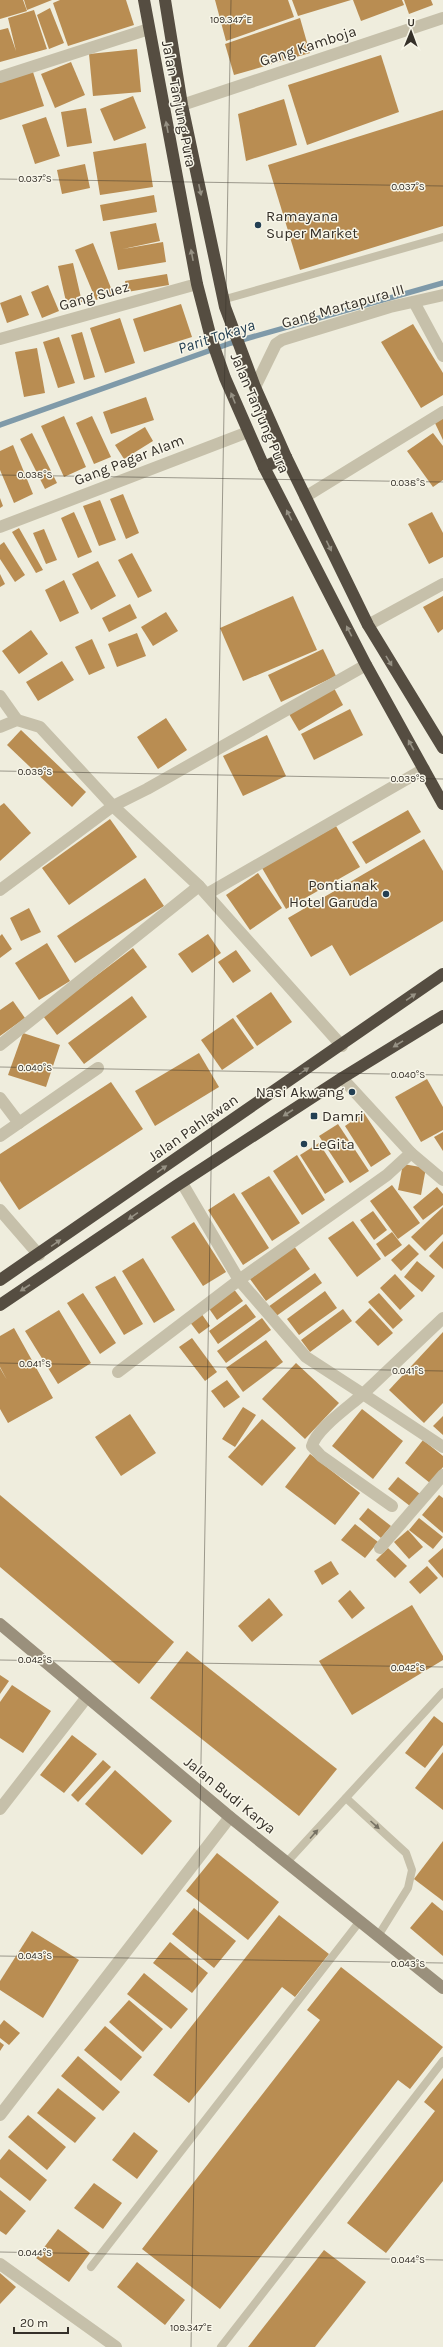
<svg xmlns="http://www.w3.org/2000/svg" width="443" height="2347" viewBox="0 0 443 2347" font-family="Karla,sans-serif">
<style>
.lines{fill:none;stroke-linecap:round;stroke-linejoin:round}
.stream{stroke:#7f9aa9;stroke-width:5.5}
.building{fill:#b98d52}
.lane{stroke:#c6c0aa;stroke-width:8}
.street{stroke:#c6c0aa;stroke-width:12}
.secondary{stroke:#9a907c;stroke-width:12}
.highway{stroke:#554d41;stroke-width:12}
.oneway{fill:#969184}
.oneway2{fill:#767163}
.ticks{fill:none;stroke:#353029;stroke-width:1;stroke-opacity:0.45}
.poi-dot{fill:#233f52;stroke:#f8f6e9;stroke-width:1.5}
.labels{text-anchor:middle;stroke-width:3;stroke-linejoin:round;paint-order:stroke}
.street-label{font-size:15px;fill:#353029;stroke:#f8f6e9}
.poi-label{font-size:15px;fill:#353029;stroke:#f8f6e9;text-anchor:start}
.water-label{font-size:16px;font-style:italic;fill:#233f52;stroke:#f8f6e9}
.ticks-label{font-size:10px;text-anchor:middle;fill:#353029;stroke:#f8f6e9;stroke-width:3;stroke-linejoin:round;paint-order:stroke}
</style>
<rect width="100%" height="100%" fill="#efeddd"/>
<g class="lines">
<!-- stream -->
<polyline class="stream" points="0,425 231,343 443,283"/>
</g>
<!-- building -->
<g class="building">
<polygon points="0,0 23,0 27,11 0,19"/>
<polygon points="24,0 52,0 27,10"/>
<polygon points="60,0 126,0 134,25 68,46 53,3"/>
<polygon points="215,0 288,0 294,17 226,41"/>
<polygon points="292,0 351,0 298,16"/>
<polygon points="353,0 402,0 404,5 361,21"/>
<polygon points="404,0 431,0 433,5 409,14"/>
<polygon points="50,8 64,43 49,49 37,15"/>
<polygon points="34,10 47,49 0,62 0,30 8,28 16,51 8,18"/>
<polygon points="300,18 310,53 234,75 225,44"/>
<polygon points="137,49 141,92 93,96 89,54"/>
<polygon points="381,55 399,112 307,145 288,85"/>
<polygon points="71,62 85,95 55,108 41,74"/>
<polygon points="32,69 44,106 0,120 0,79"/>
<polygon points="133,96 146,128 114,141 100,109"/>
<polygon points="284,99 297,145 246,161 238,114"/>
<polygon points="86,108 92,143 67,147 61,112"/>
<polygon points="443,110 443,226 300,270 268,165"/>
<polygon points="46,117 60,156 35,164 22,125"/>
<polygon points="146,143 153,187 100,195 93,152"/>
<polygon points="85,164 90,188 62,194 57,170"/>
<polygon points="154,195 157,212 103,221 100,205"/>
<polygon points="156,223 160,241 123,249 163,242 166,262 118,270 110,232"/>
<polygon points="93,243 113,293 96,300 75,250"/>
<polygon points="73,263 82,302 67,306 58,266"/>
<polygon points="167,274 169,285 127,292 125,281"/>
<polygon points="48,285 59,311 42,318 31,292"/>
<polygon points="21,295 29,315 7,323 0,303"/>
<polygon points="181,304 192,337 144,352 133,319"/>
<polygon points="120,318 135,363 105,373 90,328"/>
<polygon points="413,324 443,373 443,395 421,408 381,342"/>
<polygon points="82,332 95,377 84,380 71,335"/>
<polygon points="59,337 75,383 58,388 43,342"/>
<polygon points="37,348 45,393 24,397 15,352"/>
<polygon points="146,397 154,420 111,434 103,412"/>
<polygon points="64,416 86,467 64,477 41,426"/>
<polygon points="92,416 111,457 94,464 76,423"/>
<polygon points="443,416 443,440 434,421"/>
<polygon points="145,427 153,441 124,459 115,445"/>
<polygon points="32,433 57,483 45,489 20,439"/>
<polygon points="433,433 443,446 443,480 433,487 407,451"/>
<polygon points="13,445 33,494 14,503 0,470 0,451"/>
<polygon points="123,494 139,533 126,539 110,499"/>
<polygon points="0,498 3,506 0,508"/>
<polygon points="100,500 116,540 99,546 83,506"/>
<polygon points="74,512 92,552 78,558 61,518"/>
<polygon points="432,512 443,533 443,557 429,564 408,524"/>
<polygon points="19,528 43,570 36,573 12,532"/>
<polygon points="44,529 57,560 46,564 33,533"/>
<polygon points="4,542 25,575 15,582 0,559 0,545"/>
<polygon points="132,553 152,591 138,598 118,560"/>
<polygon points="98,561 116,596 91,610 72,574"/>
<polygon points="0,574 5,584 0,587"/>
<polygon points="64,580 79,613 60,622 45,590"/>
<polygon points="293,596 317,650 243,681 220,628"/>
<polygon points="443,596 443,629 438,633 423,607"/>
<polygon points="130,604 137,618 109,632 102,618"/>
<polygon points="166,612 178,631 153,646 141,627"/>
<polygon points="31,630 48,654 19,674 2,651"/>
<polygon points="137,633 146,656 117,667 108,644"/>
<polygon points="92,639 105,668 89,675 75,647"/>
<polygon points="323,649 336,676 281,702 268,675"/>
<polygon points="62,661 74,680 38,701 26,682"/>
<polygon points="334,688 343,705 299,731 289,714"/>
<polygon points="350,709 363,735 314,760 301,734"/>
<polygon points="166,718 187,750 158,769 137,737"/>
<polygon points="21,730 86,792 72,807 7,745"/>
<polygon points="267,735 286,776 243,796 223,756"/>
<polygon points="4,803 31,833 0,861 0,806"/>
<polygon points="408,810 421,832 366,864 352,842"/>
<polygon points="110,819 137,857 69,905 42,868"/>
<polygon points="336,826 360,867 286,909 262,868"/>
<polygon points="424,839 443,871 443,921 350,976 332,945 311,957 288,918"/>
<polygon points="258,873 282,908 250,930 226,895"/>
<polygon points="145,878 164,906 75,963 57,936"/>
<polygon points="29,908 41,932 21,941 10,918"/>
<polygon points="2,934 12,949 0,958 0,936"/>
<polygon points="208,934 221,953 192,973 178,954"/>
<polygon points="47,943 70,981 39,1000 15,963"/>
<polygon points="133,948 147,967 57,1035 43,1016"/>
<polygon points="236,950 251,971 233,983 218,962"/>
<polygon points="271,992 292,1022 257,1046 236,1016"/>
<polygon points="132,996 147,1017 84,1064 68,1043"/>
<polygon points="13,1001 25,1018 0,1036 0,1010"/>
<polygon points="233,1018 254,1048 222,1070 201,1040"/>
<polygon points="23,1033 60,1045 46,1087 8,1075"/>
<polygon points="199,1053 219,1087 155,1126 135,1091"/>
<polygon points="427,1079 443,1107 443,1130 421,1142 395,1097"/>
<polygon points="111,1082 143,1129 19,1210 0,1181 0,1154"/>
<polygon points="364,1113 391,1154 371,1167 345,1126"/>
<polygon points="338,1124 369,1171 350,1183 319,1136"/>
<polygon points="443,1132 443,1151 434,1137"/>
<polygon points="319,1143 344,1182 325,1194 300,1155"/>
<polygon points="297,1155 325,1200 302,1215 273,1171"/>
<polygon points="403,1164 426,1168 421,1195 398,1190"/>
<polygon points="269,1176 300,1223 272,1241 241,1193"/>
<polygon points="392,1185 420,1223 398,1239 370,1201"/>
<polygon points="437,1187 443,1194 443,1205 423,1220 413,1207"/>
<polygon points="234,1193 269,1248 243,1265 208,1210"/>
<polygon points="443,1207 443,1234 425,1251 411,1237"/>
<polygon points="373,1211 387,1230 374,1240 360,1220"/>
<polygon points="353,1221 381,1259 357,1277 328,1238"/>
<polygon points="194,1222 226,1272 203,1286 171,1237"/>
<polygon points="392,1232 402,1245 385,1257 376,1244"/>
<polygon points="443,1241 443,1269 429,1256"/>
<polygon points="409,1244 419,1254 401,1271 391,1260"/>
<polygon points="294,1246 310,1269 266,1301 250,1279"/>
<polygon points="143,1258 175,1310 154,1323 122,1271"/>
<polygon points="417,1261 435,1276 422,1292 404,1277"/>
<polygon points="315,1273 322,1283 275,1317 268,1307"/>
<polygon points="395,1274 415,1296 400,1310 380,1288"/>
<polygon points="115,1276 143,1324 124,1335 95,1287"/>
<polygon points="233,1288 243,1301 217,1320 208,1307"/>
<polygon points="325,1291 337,1308 299,1335 287,1319"/>
<polygon points="83,1293 116,1343 100,1354 67,1303"/>
<polygon points="379,1293 403,1320 393,1329 368,1302"/>
<polygon points="246,1304 256,1317 218,1344 209,1331"/>
<polygon points="370,1308 393,1333 378,1346 355,1322"/>
<polygon points="343,1309 352,1321 310,1352 301,1340"/>
<polygon points="59,1310 91,1363 58,1384 25,1331"/>
<polygon points="201,1313 210,1326 199,1334 189,1321"/>
<polygon points="262,1318 271,1330 226,1363 217,1351"/>
<polygon points="14,1328 53,1398 8,1423 0,1409 0,1368 7,1380 0,1367 0,1336"/>
<polygon points="443,1332 443,1403 424,1423 389,1390"/>
<polygon points="192,1338 217,1372 205,1381 179,1347"/>
<polygon points="266,1340 283,1362 243,1392 226,1368"/>
<polygon points="296,1363 339,1403 305,1439 262,1399"/>
<polygon points="227,1380 240,1397 224,1408 211,1391"/>
<polygon points="243,1407 256,1415 235,1447 222,1439"/>
<polygon points="362,1409 403,1441 373,1479 332,1446"/>
<polygon points="130,1414 156,1453 121,1476 95,1437"/>
<polygon points="443,1416 443,1435 433,1426"/>
<polygon points="262,1419 296,1448 262,1486 228,1457"/>
<polygon points="423,1440 443,1456 443,1467 430,1483 405,1463"/>
<polygon points="310,1454 360,1493 335,1525 285,1487"/>
<polygon points="398,1477 420,1494 410,1506 388,1489"/>
<polygon points="0,1495 174,1642 139,1684 0,1567"/>
<polygon points="439,1495 443,1498 443,1533 422,1515"/>
<polygon points="368,1508 391,1526 381,1538 359,1519"/>
<polygon points="419,1518 443,1537 433,1549 409,1530"/>
<polygon points="355,1524 378,1542 365,1558 341,1540"/>
<polygon points="408,1530 423,1547 409,1559 394,1542"/>
<polygon points="388,1548 407,1566 395,1578 376,1560"/>
<polygon points="443,1548 443,1578 428,1561"/>
<polygon points="331,1561 339,1574 322,1585 314,1571"/>
<polygon points="427,1566 438,1578 420,1594 409,1582"/>
<polygon points="350,1590 365,1608 352,1619 338,1601"/>
<polygon points="269,1598 283,1615 252,1642 238,1626"/>
<polygon points="412,1605 443,1656 443,1660 352,1715 319,1661"/>
<polygon points="187,1651 337,1769 299,1816 150,1698"/>
<polygon points="0,1675 9,1681 0,1694"/>
<polygon points="12,1685 51,1711 23,1753 0,1738 0,1702"/>
<polygon points="434,1716 443,1723 443,1745 425,1768 405,1753"/>
<polygon points="72,1735 97,1754 64,1793 40,1775"/>
<polygon points="443,1752 443,1810 415,1788"/>
<polygon points="103,1760 111,1767 78,1802 71,1795"/>
<polygon points="115,1770 172,1821 142,1855 85,1804"/>
<polygon points="443,1841 443,1901 414,1879"/>
<polygon points="217,1853 279,1902 248,1940 186,1891"/>
<polygon points="432,1902 443,1911 443,1956 410,1928"/>
<polygon points="194,1908 236,1941 214,1968 172,1934"/>
<polygon points="279,1915 329,1954 295,1997 282,1987 189,2103 153,2075"/>
<polygon points="32,1931 79,1960 43,2018 0,1990 0,1981"/>
<polygon points="170,1942 208,1973 192,1993 153,1963"/>
<polygon points="341,1967 443,2047 410,2089 398,2080 220,2309 142,2249 320,2020 307,2010"/>
<polygon points="144,1973 188,2009 171,2029 127,1994"/>
<polygon points="129,2000 163,2029 143,2052 109,2022"/>
<polygon points="4,2020 20,2033 9,2045 0,2038 0,2025"/>
<polygon points="105,2026 142,2057 121,2081 84,2050"/>
<polygon points="0,2042 4,2045 0,2051"/>
<polygon points="78,2056 120,2092 103,2111 61,2076"/>
<polygon points="443,2078 443,2181 386,2253 347,2223 435,2111 424,2102"/>
<polygon points="58,2088 96,2118 75,2143 37,2113"/>
<polygon points="28,2115 66,2147 47,2170 8,2137"/>
<polygon points="134,2132 158,2151 137,2179 112,2160"/>
<polygon points="9,2149 47,2180 30,2201 0,2177 0,2160"/>
<polygon points="94,2183 122,2203 103,2229 74,2208"/>
<polygon points="0,2190 26,2211 6,2235 0,2231"/>
<polygon points="58,2229 90,2253 69,2282 36,2258"/>
<polygon points="324,2250 366,2282 315,2347 248,2347"/>
<polygon points="137,2262 185,2300 165,2325 117,2287"/>
<polygon points="0,2273 16,2287 0,2304"/>
</g>
<g class="lines">
<!-- lane -->
<g class="lane">
<polyline points="222,300 443,237"/>
<polyline points="346,1798 406,1853 412,1870 408,1888 378,1936"/>
<polyline points="287,1862 443,1692"/>
<polyline points="91,2267 360,1921"/>
<polyline points="221,2347 443,2061"/>
</g>
<!-- street -->
<g class="street">
<polyline points="0,77 149,29"/>
<polyline points="182,105 443,18"/>
<polyline points="414,302 443,356"/>
<polyline points="0,339 197,284"/>
<polyline points="255,387 276,344 282,340 390,307 443,295"/>
<polyline points="305,497 443,412"/>
<polyline points="0,527 248,432"/>
<polyline points="368,625 443,584"/>
<polyline points="0,696 17,720"/>
<polyline points="0,727 17,720 40,727 113,806 199,886 342,1046"/>
<polyline points="0,890 113,806 147,789 366,665"/>
<polyline points="207,894 424,769"/>
<polyline points="0,1045 199,886"/>
<polyline points="0,1098 19,1123"/>
<polyline points="0,1136 98,1068"/>
<polyline points="411,1153 443,1180"/>
<path d="M182 1183 239 1280 306 1357 363 1394C350 1406 316 1429 312 1446L321 1456 392 1506"/>
<polyline points="0,1210 39,1255"/>
<polyline points="443,1318 363,1394 443,1447"/>
<polyline points="118,1372 239,1280 387,1175 411,1153 342,1078"/>
<polyline points="380,1548 443,1475"/>
<polyline points="0,1809 87,1697"/>
<polyline points="0,2115 230,1817"/>
<polyline points="0,2264 116,2347"/>
</g>
<!-- secondary -->
<polyline class="secondary" points="0,1624 230,1817 443,1988"/>
<!-- highway -->
<g class="highway">
<polyline points="144,0 197,284 211,338 225,378 264,467 366,665 443,804"/>
<polyline points="165,0 182,105 225,307 255,387 286,457 368,625 443,748"/>
<polyline points="264,467 286,457"/>
<polyline points="0,1280 443,974"/>
<polyline points="0,1305 176,1186 342,1078 443,1016"/>
</g>
</g>
<!-- one-way arrows -->
<defs><path id="oneway-solid" d="M-6-.8H1V-3.2L6.5 0L1 3.2V.8H-6Z"/></defs>
<g class="oneway">
<use href="#oneway-solid" transform="translate(167 127) rotate(-101)"/>
<use href="#oneway-solid" transform="translate(200 190) rotate(78)"/>
<use href="#oneway-solid" transform="translate(192 255) rotate(-101)"/>
<use href="#oneway-solid" transform="translate(233 398) rotate(-112)"/>
<use href="#oneway-solid" transform="translate(289 515) rotate(-117)"/>
<use href="#oneway-solid" transform="translate(329 546) rotate(64)"/>
<use href="#oneway-solid" transform="translate(349 631) rotate(-117)"/>
<use href="#oneway-solid" transform="translate(389 661) rotate(59)"/>
<use href="#oneway-solid" transform="translate(411 745) rotate(-119)"/>
<use href="#oneway-solid" transform="translate(411 997) rotate(-35)"/>
<use href="#oneway-solid" transform="translate(398 1044) rotate(148)"/>
<use href="#oneway-solid" transform="translate(304 1071) rotate(-34)"/>
<use href="#oneway-solid" transform="translate(288 1113) rotate(147)"/>
<use href="#oneway-solid" transform="translate(162 1169) rotate(-35)"/>
<use href="#oneway-solid" transform="translate(133 1216) rotate(145)"/>
<use href="#oneway-solid" transform="translate(56 1243) rotate(-35)"/>
<use href="#oneway-solid" transform="translate(25 1288) rotate(147)"/>
</g>
<g class="oneway2">
<use href="#oneway-solid" transform="translate(375 1825) rotate(42)"/>
<use href="#oneway-solid" transform="translate(314 1834) rotate(-48)"/>
</g>
<!-- ticks -->
<path class="ticks" d="M0 179 443 186M0 475 443 482M0 771 443 779M0 1067 443 1075M0 1363 443 1371M0 1660 443 1667M0 1956 443 1963M0 2252 443 2260M191 2347 231 0"/>
<!-- markers -->
<g class="poi-dot">
<circle cx="258" cy="225" r="4"/>
<circle cx="386" cy="894" r="4"/>
<circle cx="352" cy="1092" r="4"/>
<rect x="310" y="1112" width="8" height="8" rx="2"/>
<circle cx="304" cy="1144" r="4"/>
</g>
<g class="labels">
<!-- street labels -->
<g class="street-label">
<text transform="translate(308 46) rotate(-18)" y="5">Gang Kamboja</text>
<text transform="translate(179 104) rotate(79)" y="5">Jalan Tanjung Pura</text>
<text transform="translate(94 296) rotate(-16)" y="5">Gang Suez</text>
<text transform="translate(343 306) rotate(-16)" y="5">Gang Martapura III</text>
<text transform="translate(260 413) rotate(67)" y="5">Jalan Tanjung Pura</text>
<text transform="translate(129 460) rotate(-21)" y="5">Gang Pagar Alam</text>
<text transform="translate(193 1128) rotate(-35)" y="5">Jalan Pahlawan</text>
<text transform="translate(230 1795) rotate(39)" y="5">Jalan Budi Karya</text>
</g>
<!-- poi labels -->
<g class="poi-label">
<text x="266" y="221">Ramayana<tspan x="266" dy="17">Super Market</tspan></text>
<text x="378" y="890" text-anchor="end">Pontianak<tspan x="378" dy="17">Hotel Garuda</tspan></text>
<text x="344" y="1097" text-anchor="end">Nasi Akwang</text>
<text x="322" y="1121">Damri</text>
<text x="312" y="1149">LeGita</text>
</g>
<!-- water labels -->
<g class="water-label">
<text transform="translate(216 336) rotate(-18)" y="6">Parit Tokaya</text>
</g>
</g>
<g class="ticks-label">
<text x="231" y="23">109.347°E</text>
<text x="35" y="182">0.037°S</text>
<text x="408" y="190">0.037°S</text>
<text x="35" y="478">0.038°S</text>
<text x="408" y="486">0.038°S</text>
<text x="35" y="775">0.039°S</text>
<text x="408" y="782">0.039°S</text>
<text x="35" y="1071">0.040°S</text>
<text x="408" y="1078">0.040°S</text>
<text x="35" y="1367">0.041°S</text>
<text x="408" y="1374">0.041°S</text>
<text x="35" y="1663">0.042°S</text>
<text x="408" y="1671">0.042°S</text>
<text x="35" y="1959">0.043°S</text>
<text x="408" y="1967">0.043°S</text>
<text x="35" y="2256">0.044°S</text>
<text x="408" y="2263">0.044°S</text>
<text x="191" y="2331">109.347°E</text>
</g>
<!-- north arrow -->
<g transform="translate(411 32) rotate(1)" stroke="#f8f6e9" stroke-width="3" paint-order="stroke">
<path d="M0-3L7 15L0 10L-7 15Z" fill="#353029"/>
<text y="-6" font-size="11" font-weight="bold" text-anchor="middle" fill="#353029">U</text>
</g>
<!-- scale -->
<path d="M14 2327v6h54v-6" fill="none" stroke="#353029" stroke-width="2"/>
<text x="20" y="2327" font-size="12" fill="#353029" stroke="#f8f6e9" stroke-width="3" paint-order="stroke">20 m</text>
</svg>
